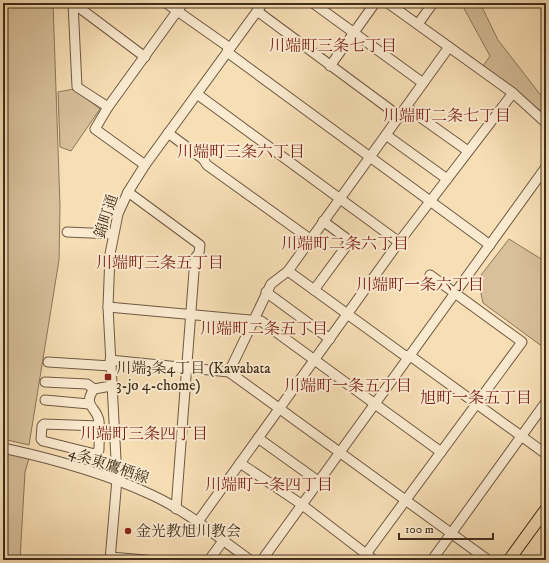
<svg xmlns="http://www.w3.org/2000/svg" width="549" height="563" viewBox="0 0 549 563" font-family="'IM FELL DW Pica','Noto Serif JP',serif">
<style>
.green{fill:#d8c09b;stroke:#8c775b}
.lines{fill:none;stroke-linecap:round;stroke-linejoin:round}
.minor-casing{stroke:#6e5a42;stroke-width:11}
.major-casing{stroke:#402e1b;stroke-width:13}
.minor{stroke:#faeacf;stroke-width:9}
.major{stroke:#f7deb5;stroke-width:11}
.poi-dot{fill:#8f2418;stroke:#faeacf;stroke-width:1.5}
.labels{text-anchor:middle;stroke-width:4;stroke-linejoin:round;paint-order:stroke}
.street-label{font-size:15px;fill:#402e1b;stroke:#faeacf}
.poi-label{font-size:15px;fill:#402e1b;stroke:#faeacf;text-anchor:start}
.neighbourhood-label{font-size:16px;fill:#7a1f14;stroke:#faeacf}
</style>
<rect width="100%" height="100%" fill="#f7deb5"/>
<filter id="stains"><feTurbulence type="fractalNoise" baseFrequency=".005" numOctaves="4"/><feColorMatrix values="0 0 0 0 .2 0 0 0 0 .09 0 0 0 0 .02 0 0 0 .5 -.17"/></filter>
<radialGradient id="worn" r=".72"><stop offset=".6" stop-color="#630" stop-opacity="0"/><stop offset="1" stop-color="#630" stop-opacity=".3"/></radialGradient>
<!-- green -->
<g class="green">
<polygon points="3,3 53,3 60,206 59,260 29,445 3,439"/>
<polygon points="461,3 480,3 498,40 546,102 546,115 483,66 490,56"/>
<polygon points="74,89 100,109 71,151 60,147 58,92"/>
<polygon points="509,239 546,262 546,343 543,347 483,303 478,279"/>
<polygon points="3,449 30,455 25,472 20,560 3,560"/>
</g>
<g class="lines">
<!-- minor casing -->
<g class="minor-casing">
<g id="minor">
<polyline points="73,3 77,87 108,107"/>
<polyline points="73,3 145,57"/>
<polyline points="166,3 230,48"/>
<polyline points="313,3 423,83"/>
<polyline points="388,3 513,93 546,123"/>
<polyline points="257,11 399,116"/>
<polyline points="418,24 433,3"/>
<polyline points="227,52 490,245"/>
<polyline points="330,66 375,3"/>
<polyline points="197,94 399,242"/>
<polyline points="406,107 468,151"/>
<polyline points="168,133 203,159 207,165 310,239"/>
<polyline points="386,135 447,179"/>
<polyline points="145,165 95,129 108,107 183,3"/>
<polyline points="128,192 200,245 199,253 195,258 176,509"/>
<polyline points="67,232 113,234"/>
<polyline points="288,271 408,358"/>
<polyline points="314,290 350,241 323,221"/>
<polyline points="266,292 330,339"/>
<polyline points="108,307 261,321 441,452"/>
<polyline points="409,355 546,454"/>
<polyline points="110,360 229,372 488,560"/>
<polyline points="48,362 111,366"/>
<polyline points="229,372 271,284 288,271 449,47"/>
<polyline points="45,382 87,384 94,389"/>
<polyline points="45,400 89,404"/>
<path d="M99 426 44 424 42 426 41 439 43 441 95 454 99 450C99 440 100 430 99 421 97 407 82 406 94 389L111 386"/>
<polyline points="258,438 318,481"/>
<path d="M3 448C54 459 106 473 154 496 188 512 219 538 250 560"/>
<polyline points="240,463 301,504 374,560"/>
<polyline points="539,519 546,524"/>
<polyline points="197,523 399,242 513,93"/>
<polyline points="366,554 522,342 430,275"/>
<polyline points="110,557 146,560"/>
<polyline points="110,560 117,479 108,307 110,254 118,214 128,192 145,165 263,3"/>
<polyline points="209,560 223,541"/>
<polyline points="262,560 546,167"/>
<polyline points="432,560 546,402"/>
</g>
</g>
<!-- major casing -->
<g class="major-casing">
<polyline id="major" points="509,560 546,509"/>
</g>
<!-- minor -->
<use href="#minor" class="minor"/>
<!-- major -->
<use href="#major" class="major"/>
</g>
<!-- markers -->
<g class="poi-dot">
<rect x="104" y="373" width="8" height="8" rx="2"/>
<circle cx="128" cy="531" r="4"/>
</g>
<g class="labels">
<!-- street labels -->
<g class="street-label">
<text transform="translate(106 216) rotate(-72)" y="5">錦町通</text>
<text transform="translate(109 465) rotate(19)" y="5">4条東鷹栖線</text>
</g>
<!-- poi labels -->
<g class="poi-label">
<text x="116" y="373">川端3条4丁目 (Kawabata<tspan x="116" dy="17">3-jo 4-chome)</tspan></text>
<text x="136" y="536">金光教旭川教会</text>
</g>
<!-- neighbourhood labels -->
<g class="neighbourhood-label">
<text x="333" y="51">川端町三条七丁目</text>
<text x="447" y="121">川端町二条七丁目</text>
<text x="241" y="157">川端町三条六丁目</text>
<text x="345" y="249">川端町二条六丁目</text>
<text x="160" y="268">川端町三条五丁目</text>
<text x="420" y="290">川端町一条六丁目</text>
<text x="264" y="334">川端町二条五丁目</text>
<text x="348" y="391">川端町一条五丁目</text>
<text x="476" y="403">旭町一条五丁目</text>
<text x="144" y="439">川端町三条四丁目</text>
<text x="269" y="490">川端町一条四丁目</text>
</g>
</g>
<!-- margin -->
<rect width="549" height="563" fill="none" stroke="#f7deb5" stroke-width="16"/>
<rect x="4" y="4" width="541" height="555" fill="none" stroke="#402e1b" stroke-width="2"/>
<rect x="8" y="8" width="533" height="547" fill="none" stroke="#402e1b"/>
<!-- scale -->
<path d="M399 533v6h94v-6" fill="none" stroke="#402e1b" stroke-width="2"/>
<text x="405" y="533" font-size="12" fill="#402e1b" stroke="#faeacf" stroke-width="3" paint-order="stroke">100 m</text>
<rect width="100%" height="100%" filter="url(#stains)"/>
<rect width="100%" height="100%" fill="url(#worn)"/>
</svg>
